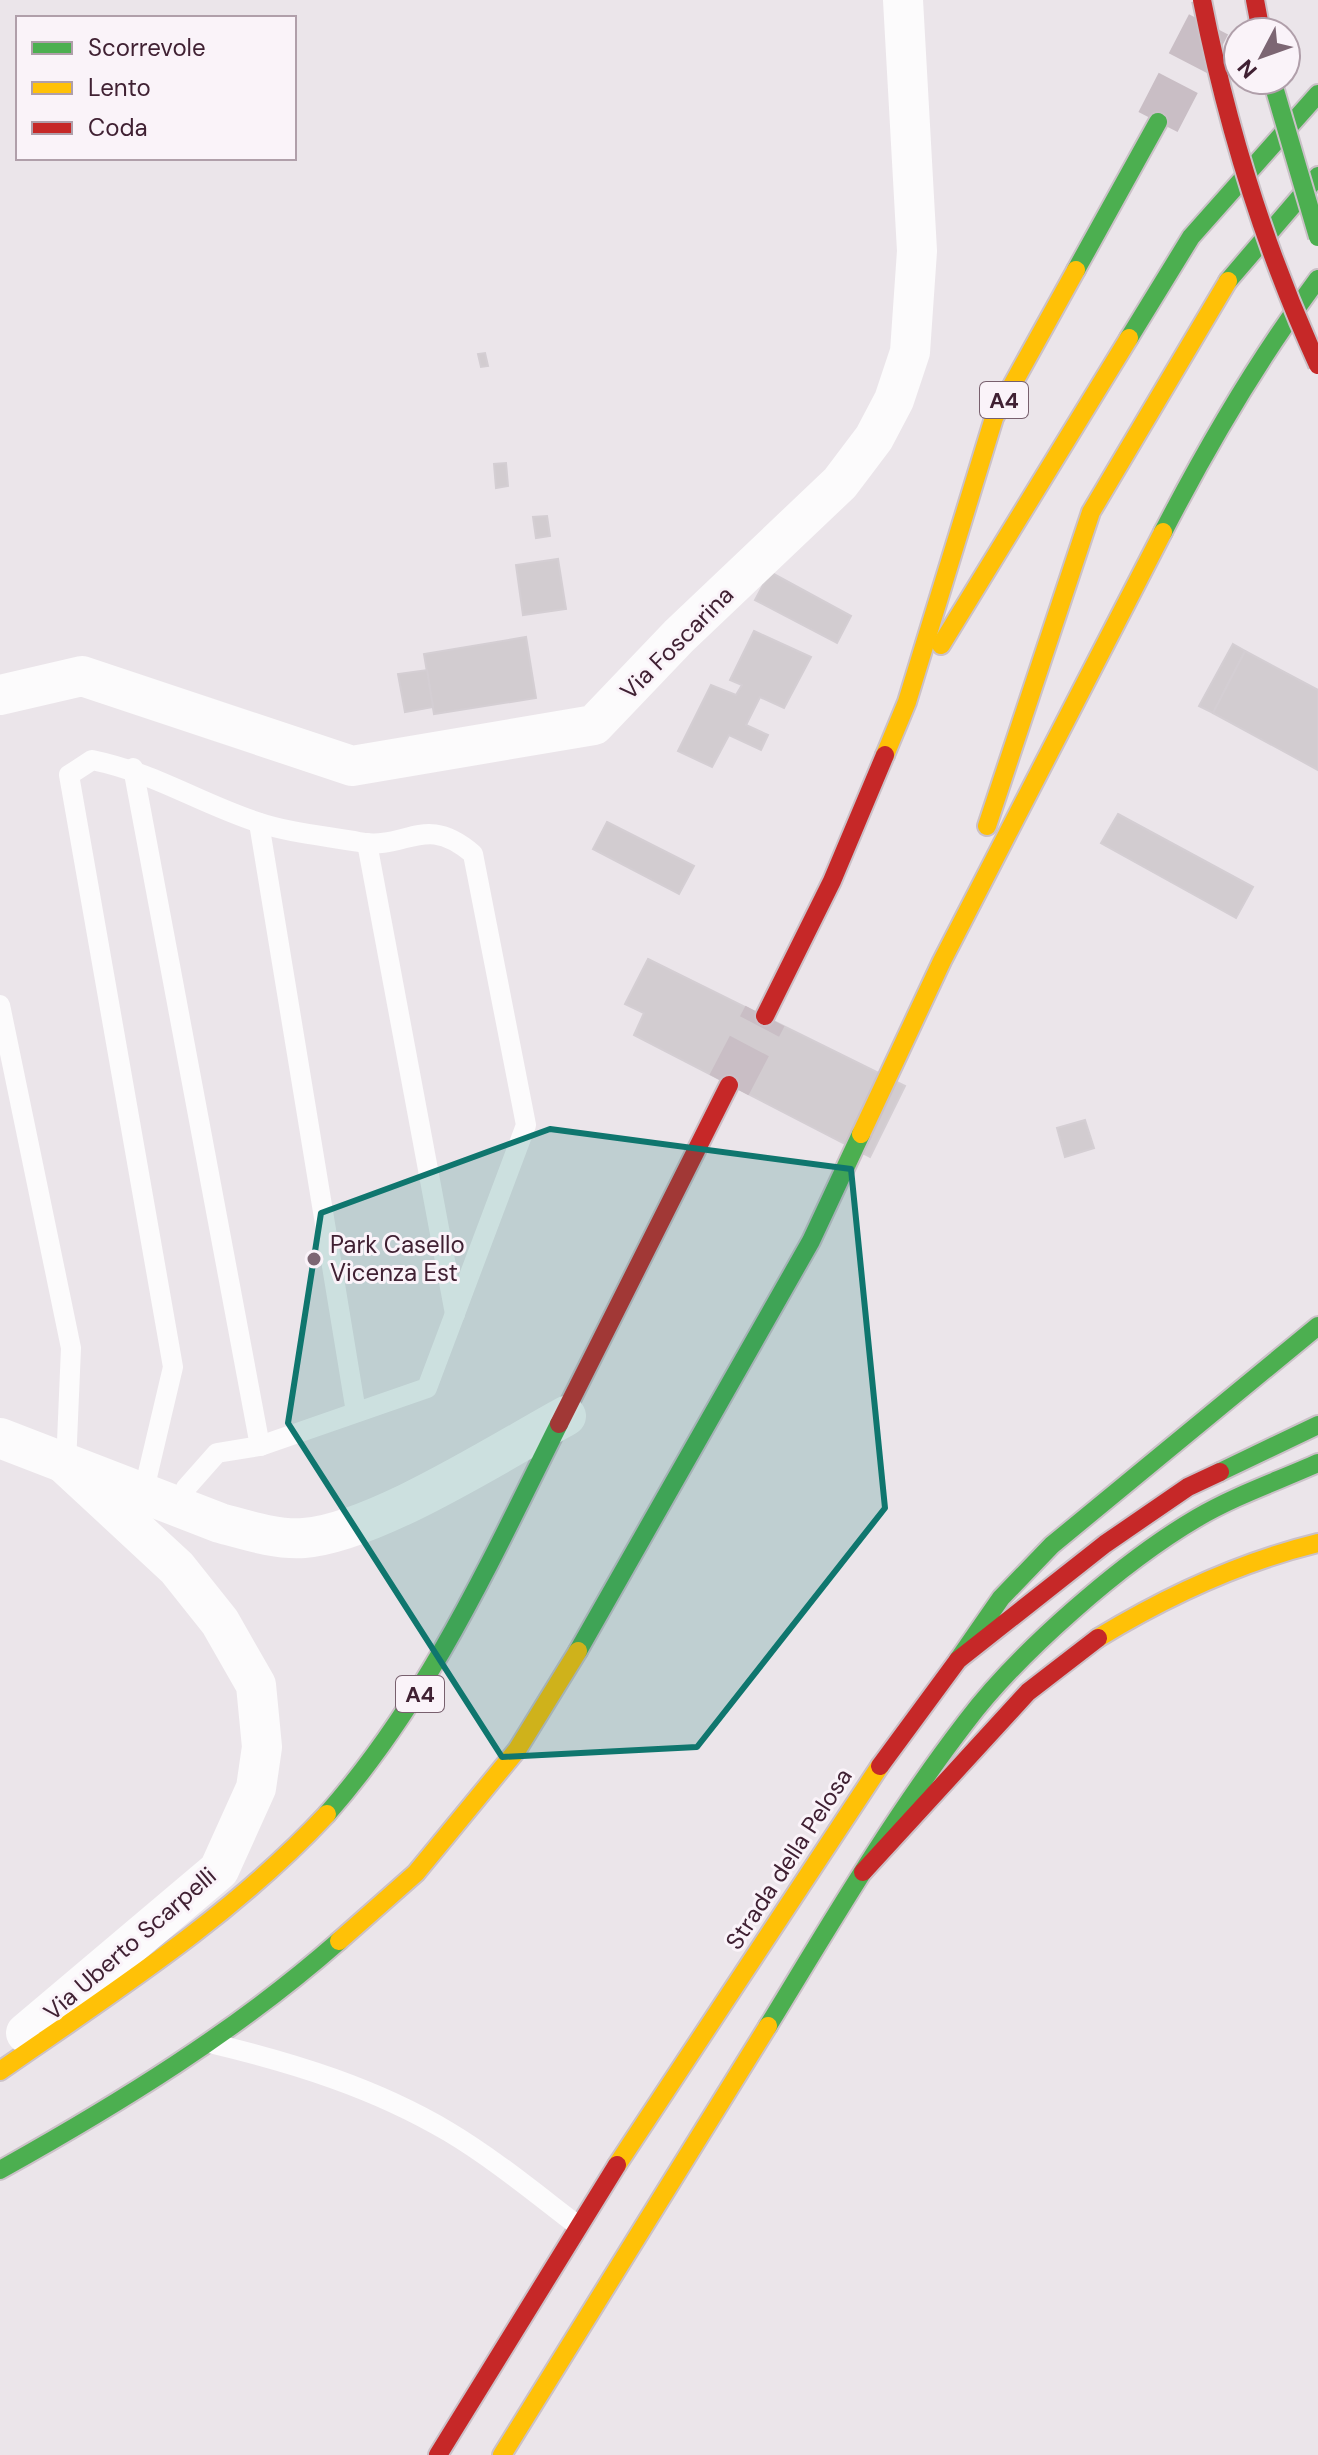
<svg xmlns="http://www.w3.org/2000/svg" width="1318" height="2455" viewBox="0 0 1318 2455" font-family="'DM Sans',sans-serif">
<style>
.building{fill:#d2ccd0;stroke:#d4ced3;stroke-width:2}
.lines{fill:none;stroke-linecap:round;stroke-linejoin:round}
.highway-tunnel{stroke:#c9bec5;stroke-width:44;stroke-dasharray:44 22;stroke-linecap:butt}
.fast-casing{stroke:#cbc1c8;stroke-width:22}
.slow-casing{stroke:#cbc1c8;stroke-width:22}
.jam-casing{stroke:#cbc1c8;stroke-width:22}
.lane{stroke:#fcfbfc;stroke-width:20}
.street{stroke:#fcfbfc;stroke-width:40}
.fast{stroke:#4caf50;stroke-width:18}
.slow{stroke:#ffc107;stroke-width:18}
.jam{stroke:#c62828;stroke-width:18}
.fast-bridge-casing{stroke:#cac1c7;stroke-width:22;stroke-linecap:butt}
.jam-bridge-casing{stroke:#cac1c7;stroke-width:22;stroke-linecap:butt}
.fast-bridge{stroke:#4caf50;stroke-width:18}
.jam-bridge{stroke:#c62828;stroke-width:18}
.marked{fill:#0f766e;fill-opacity:0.2;stroke:#0f766e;stroke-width:6;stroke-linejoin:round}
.poi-dot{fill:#7c6673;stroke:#faf3f9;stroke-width:3}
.labels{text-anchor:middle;stroke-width:6;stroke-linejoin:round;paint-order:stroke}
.shield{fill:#faf3f9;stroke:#78606e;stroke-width:2}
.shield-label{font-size:22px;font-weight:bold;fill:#402133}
.street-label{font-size:24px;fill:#402133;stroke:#faf3f9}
.poi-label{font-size:24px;fill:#402133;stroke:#faf3f9;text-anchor:start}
</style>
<rect width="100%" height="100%" fill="#ebe5ea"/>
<!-- building -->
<g class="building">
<polygon points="485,353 488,366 481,367 478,354"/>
<polygon points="506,463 508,486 496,488 494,464"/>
<polygon points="547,516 550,536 536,538 533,517"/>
<polygon points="558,559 566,609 523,615 516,565"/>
<polygon points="770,572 851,616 837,643 755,600"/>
<polygon points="754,631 811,657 784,708 760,697 746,725 768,735 761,750 729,735 712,767 678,751 711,685 736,695 742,685 730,680"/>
<polygon points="526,637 536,698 434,714 424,654"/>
<polygon points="1233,644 1245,651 1213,713 1199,706"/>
<polygon points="1245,651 1318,690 1318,770 1213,713"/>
<polygon points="427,670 433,707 405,712 398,674"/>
<polygon points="1118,814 1253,887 1236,918 1101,843"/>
<polygon points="607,822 694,866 679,894 593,849"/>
<polygon points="648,959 905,1086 870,1157 634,1035 644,1013 625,1004"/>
<polygon points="1085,1120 1094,1148 1065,1157 1057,1128"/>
</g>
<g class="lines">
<!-- highway-tunnel -->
<g class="highway-tunnel">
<polyline points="1158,122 1218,6"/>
<polyline points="729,1085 765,1016"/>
</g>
<!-- fast casing -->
<g class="fast-casing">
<g id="fast">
<polyline points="1076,270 1158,122"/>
<polyline points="1228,281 1318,176"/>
<polyline points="1129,338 1191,237 1318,94"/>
<path d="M1163 532C1209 443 1258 359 1318 279"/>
<polyline points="1220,1472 1318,1425"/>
<polyline points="578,1651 811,1241 861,1134"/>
<polyline points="958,1660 1001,1598 1052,1545 1318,1326"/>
<path d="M327 1814C429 1698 491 1560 559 1424"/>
<path d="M768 2026C831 1923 893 1817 966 1722 1018 1653 1122 1562 1197 1518 1234 1496 1278 1481 1318 1463"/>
<path d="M0 2170C118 2104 237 2031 339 1941"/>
</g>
</g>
<!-- slow casing -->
<g class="slow-casing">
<g id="slow">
<polyline points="941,645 1129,338"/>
<polyline points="885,755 907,702 994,418 1076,270"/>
<polyline points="987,826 1091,512 1228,281"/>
<polyline points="861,1134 942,961 1163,532"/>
<path d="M1098 1638C1167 1596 1240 1562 1318 1543"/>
<polyline points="339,1941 416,1873 517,1750 578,1651"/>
<path d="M0 2071C115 1991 231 1917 327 1814"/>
<polyline points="617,2165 880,1766"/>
<polyline points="502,2455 768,2026"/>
</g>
</g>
<!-- jam casing -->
<g class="jam-casing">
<g id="jam">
<polyline points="1255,0 1261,32"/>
<polyline points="765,1016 832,881 885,755"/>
<polyline points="559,1424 729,1085"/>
<polyline points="880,1766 958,1660 1105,1544 1188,1487 1220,1472"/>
<polyline points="863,1872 1028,1692 1098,1638"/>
<polyline points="438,2455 617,2165"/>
</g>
</g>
<!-- lane -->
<g class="lane">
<polyline points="133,768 260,1446"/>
<polyline points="259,823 356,1412"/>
<polyline points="367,843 455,1314"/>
<polyline points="0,1005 71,1348 66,1465"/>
<path d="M143 1494 173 1367 69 775 92 760C155 773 199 803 257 822 289 833 326 836 359 842 407 851 424 812 473 854L526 1125 427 1388 260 1446 217 1453 186 1488 179 1507"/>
<path d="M210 2043C294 2063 375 2088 449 2132 494 2159 535 2193 577 2225"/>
</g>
<!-- street -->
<g class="street">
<polyline points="0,695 82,676 352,766 594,725 679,636 840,483 874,438 894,400 910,352 917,251 903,0"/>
<path d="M0 1438 220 1523C246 1530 277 1540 304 1538 376 1532 500 1452 566 1416"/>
<polyline points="26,2033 219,1870 256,1788 262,1747 256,1685 220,1622 177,1568 66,1465"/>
</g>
<!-- fast -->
<use href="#fast" class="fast"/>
<!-- slow -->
<use href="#slow" class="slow"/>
<!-- jam -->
<use href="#jam" class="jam"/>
<!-- fast-bridge casing -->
<g class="fast-bridge-casing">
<polyline id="fast-bridge" points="1272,80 1318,237"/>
</g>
<!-- jam-bridge casing -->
<g class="jam-bridge-casing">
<path id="jam-bridge" d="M1202 0C1227 127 1264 247 1318 365"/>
</g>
<!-- fast-bridge -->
<use href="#fast-bridge" class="fast-bridge"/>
<!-- jam-bridge -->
<use href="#jam-bridge" class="jam-bridge"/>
</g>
<!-- marked area -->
<path class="marked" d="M550 1129 851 1169 885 1508 697 1747 502 1757 288 1423 321 1213Z"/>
<!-- markers -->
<circle class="poi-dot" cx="314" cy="1259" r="8"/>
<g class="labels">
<!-- shield labels -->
<g class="shield">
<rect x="980" y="382" width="48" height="36" rx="6"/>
<rect x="396" y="1676" width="48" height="36" rx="6"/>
</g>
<g class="shield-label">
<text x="1004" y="408">A4</text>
<text x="420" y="1702">A4</text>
</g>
<!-- street labels -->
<g class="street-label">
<text transform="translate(677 643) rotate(-45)" y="8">Via Foscarina</text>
<text transform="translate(789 1859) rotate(-57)" y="8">Strada della Pelosa</text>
<text transform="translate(130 1944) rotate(-41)" y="8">Via Uberto Scarpelli</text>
</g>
<!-- poi labels -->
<g class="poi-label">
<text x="330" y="1253">Park Casello<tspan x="330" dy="28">Vicenza Est</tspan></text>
</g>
</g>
<!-- legend -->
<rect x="16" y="16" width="280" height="144" fill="#faf3f9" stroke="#b09faa" stroke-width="2"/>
<rect x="32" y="42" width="40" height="12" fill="#4caf50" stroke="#b09faa" stroke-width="2"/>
<text x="88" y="56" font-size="24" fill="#402133">Scorrevole</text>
<rect x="32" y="82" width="40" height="12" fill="#ffc107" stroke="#b09faa" stroke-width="2"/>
<text x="88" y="96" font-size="24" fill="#402133">Lento</text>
<rect x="32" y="122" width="40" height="12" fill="#c62828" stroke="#b09faa" stroke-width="2"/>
<text x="88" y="136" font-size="24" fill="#402133">Coda</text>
<!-- north arrow -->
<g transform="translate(1262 56) rotate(229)"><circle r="38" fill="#faf3f9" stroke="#b09faa" stroke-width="2"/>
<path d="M0-6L14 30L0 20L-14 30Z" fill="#7c6673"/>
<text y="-12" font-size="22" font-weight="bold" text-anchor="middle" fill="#402133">N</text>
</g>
</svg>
